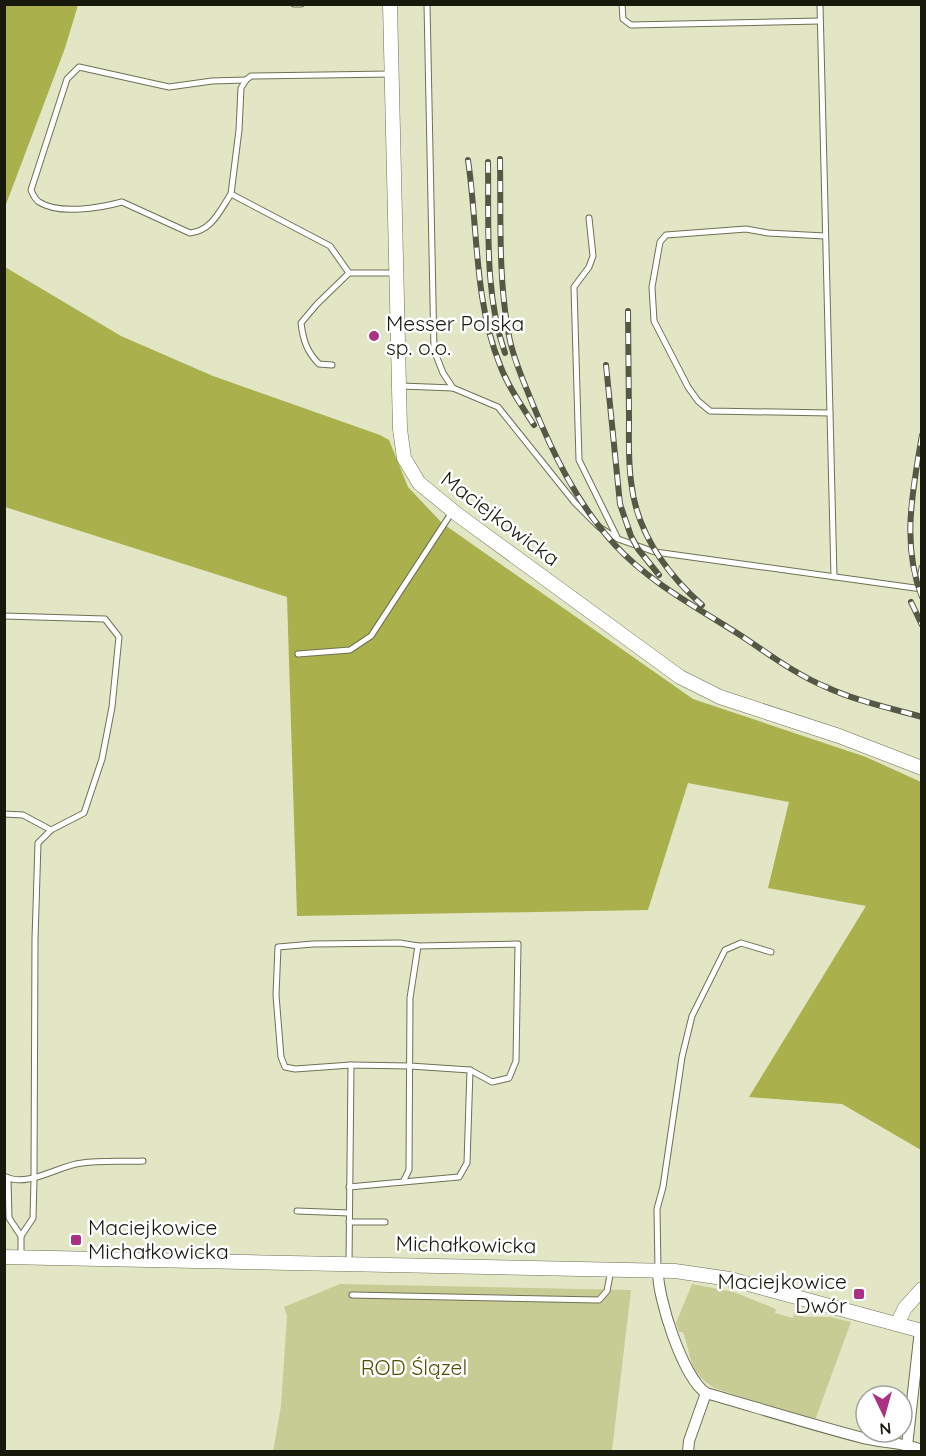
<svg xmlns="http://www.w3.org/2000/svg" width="926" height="1456" viewBox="0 0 926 1456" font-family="Quicksand,sans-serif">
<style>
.green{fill:#c7cc94}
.forest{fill:#a9b04c}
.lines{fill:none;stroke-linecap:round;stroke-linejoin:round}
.service-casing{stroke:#6e7154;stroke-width:7}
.minor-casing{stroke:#6e7154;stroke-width:12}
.tertiary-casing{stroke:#6e7154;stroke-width:15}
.service{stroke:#fff;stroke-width:5}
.minor{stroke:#fff;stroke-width:10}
.tertiary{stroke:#fff;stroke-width:14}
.rail-casing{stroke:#565846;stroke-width:6}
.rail{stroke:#fff;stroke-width:4;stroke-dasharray:11;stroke-linecap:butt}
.poi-dot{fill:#ab3185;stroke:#fff;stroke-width:2}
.labels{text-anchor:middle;stroke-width:5;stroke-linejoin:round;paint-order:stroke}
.poi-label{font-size:21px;fill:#18190d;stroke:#fff;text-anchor:start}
.street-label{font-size:21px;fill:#18190d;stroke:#fff}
.park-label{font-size:21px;fill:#4e5202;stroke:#fff}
</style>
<rect width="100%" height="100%" fill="#e2e6c5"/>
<!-- green -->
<g class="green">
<polygon points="340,1284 631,1290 612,1451 273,1452 281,1406 287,1316 284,1307"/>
<path d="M692 1284 734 1292 776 1309 775 1313 793 1318 794 1314 805 1317H830L851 1322 815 1420 714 1388C688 1371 692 1358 683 1332H679L676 1323Z"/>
</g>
<!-- forest -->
<g class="forest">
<polygon points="5,4 78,5 65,48 5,207"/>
<polygon points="5,267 121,336 213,376 380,435 389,440 408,487 442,523 693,699 866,757 921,782 921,1150 842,1104 749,1097 866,906 768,888 789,802 688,783 648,910 297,916 287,597 5,507"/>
</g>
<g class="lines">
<!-- service casing -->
<g class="service-casing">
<g id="service">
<polyline points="294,4 301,4"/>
<polyline points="427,4 434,350 443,373 453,388"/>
<polyline points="622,4 623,19 631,25 820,21"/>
<polyline points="820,4 834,577"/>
<polyline points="391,74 251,76 246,80 241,88 239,130 231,194 330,246 349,273 395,273"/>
<path d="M231 194C220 210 212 231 190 233L122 202C100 208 59 215 39 202 35 199 33 195 31 190L67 79 79 67 169 87 212 81 246 80"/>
<polyline points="589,218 593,256 589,267 574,287 579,460 617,537"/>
<polyline points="825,236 768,233 746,229 666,235 660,242 652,287 654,321 688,387 698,401 710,411 830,413"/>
<path d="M332 365 319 364C307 352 303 340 301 323L317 304 349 273"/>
<polyline points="401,386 453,388 498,407 575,503 599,527 618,539 655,552 922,589"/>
<polyline points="918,588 922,568"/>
<polyline points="4,616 105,619 119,637 112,707 102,759 84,813 51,830 38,843 35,939 34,1179 33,1218 21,1236 21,1255"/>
<polyline points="298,654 350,650 371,636 452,512"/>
<polyline points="4,814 23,815 51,830"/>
<polygon points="400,943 418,946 518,944 516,1061 509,1078 492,1082 470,1070 410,1066 351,1065 295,1069 285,1067 281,1057 276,995 278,947 313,944"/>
<path d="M4 1176C27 1189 59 1165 82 1163 102 1160 123 1162 143 1161"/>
<polyline points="8,1178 9,1218 21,1236"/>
<polyline points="403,1182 459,1177 467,1163 470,1070"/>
<polyline points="349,1187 403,1182 409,1170 410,998 418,946"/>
<polyline points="297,1211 349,1213"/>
<polyline points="349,1222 385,1222"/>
<polyline points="349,1263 351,1065"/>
<polyline points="658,1270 657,1209 663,1187 682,1057 692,1016 725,950 741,943 771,952"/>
<polyline points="352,1295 599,1300 607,1291 611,1270"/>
</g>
</g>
<!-- minor casing -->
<g class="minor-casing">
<g id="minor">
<path d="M658 1270C657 1297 683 1378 706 1393 758 1408 810 1424 863 1438 882 1443 903 1442 922 1450"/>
<polyline points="907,1446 920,1330"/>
<polyline points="688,1452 689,1441 706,1393"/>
</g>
</g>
<!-- tertiary casing -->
<g class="tertiary-casing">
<g id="tertiary">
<polyline points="390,4 400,429 404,458 419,483 458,515 680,677 720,697 839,736 922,768"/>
<polyline points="4,1257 675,1271 730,1279 922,1331"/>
<polyline points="897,1324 905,1308 922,1289"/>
</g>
</g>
<!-- service -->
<use href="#service" class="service"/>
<!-- minor -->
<use href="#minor" class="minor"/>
<!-- tertiary -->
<use href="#tertiary" class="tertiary"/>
<!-- rail casing -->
<g class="rail-casing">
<g id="rail">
<path d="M500 159C501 218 498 278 509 336 513 358 523 380 531 400 552 452 577 504 615 545 650 583 698 608 740 635 769 654 795 674 826 687 856 701 890 708 922 717"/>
<path d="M468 160C478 228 474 301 500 365 508 387 522 406 534 425"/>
<path d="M488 162C489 224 484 293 505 353"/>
<path d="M628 311C628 346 629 382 629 417 629 438 628 460 631 481 636 531 665 572 702 605"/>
<polyline points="606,365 620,504 631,536 638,549 659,575"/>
<path d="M922 435C913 489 901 544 922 597"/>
<polyline points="911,602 922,625"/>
</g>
</g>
<!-- rail -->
<use href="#rail" class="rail"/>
</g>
<!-- markers -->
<g class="poi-dot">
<circle cx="374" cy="336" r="6"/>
<rect x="70" y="1234" width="12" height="12" rx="3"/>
<rect x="853" y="1288" width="12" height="12" rx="3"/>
</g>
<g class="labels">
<!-- poi labels -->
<g class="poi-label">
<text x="386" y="331">Messer Polska<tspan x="386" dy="24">sp. o.o.</tspan></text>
<text x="88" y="1235">Maciejkowice<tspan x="88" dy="24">Michałkowicka</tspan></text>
<text x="847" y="1289" text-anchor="end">Maciejkowice<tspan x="847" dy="24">Dwór</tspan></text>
</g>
<!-- street labels -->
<g class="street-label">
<text transform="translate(500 519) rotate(37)" y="7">Maciejkowicka</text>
<text transform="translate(466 1245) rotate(1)" y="7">Michałkowicka</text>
</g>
<!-- park labels -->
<g class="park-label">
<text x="414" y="1375">ROD Ślązel</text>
</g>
</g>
<!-- border -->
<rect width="926" height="1456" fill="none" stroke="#18190d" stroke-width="12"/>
<!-- north arrow -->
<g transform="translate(884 1414) rotate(175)"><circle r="28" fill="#ffffff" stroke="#a3a39e" stroke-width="1.5"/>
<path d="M0-4.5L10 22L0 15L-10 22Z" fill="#ab3185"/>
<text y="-9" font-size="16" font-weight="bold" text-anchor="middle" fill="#18190d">N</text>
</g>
</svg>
